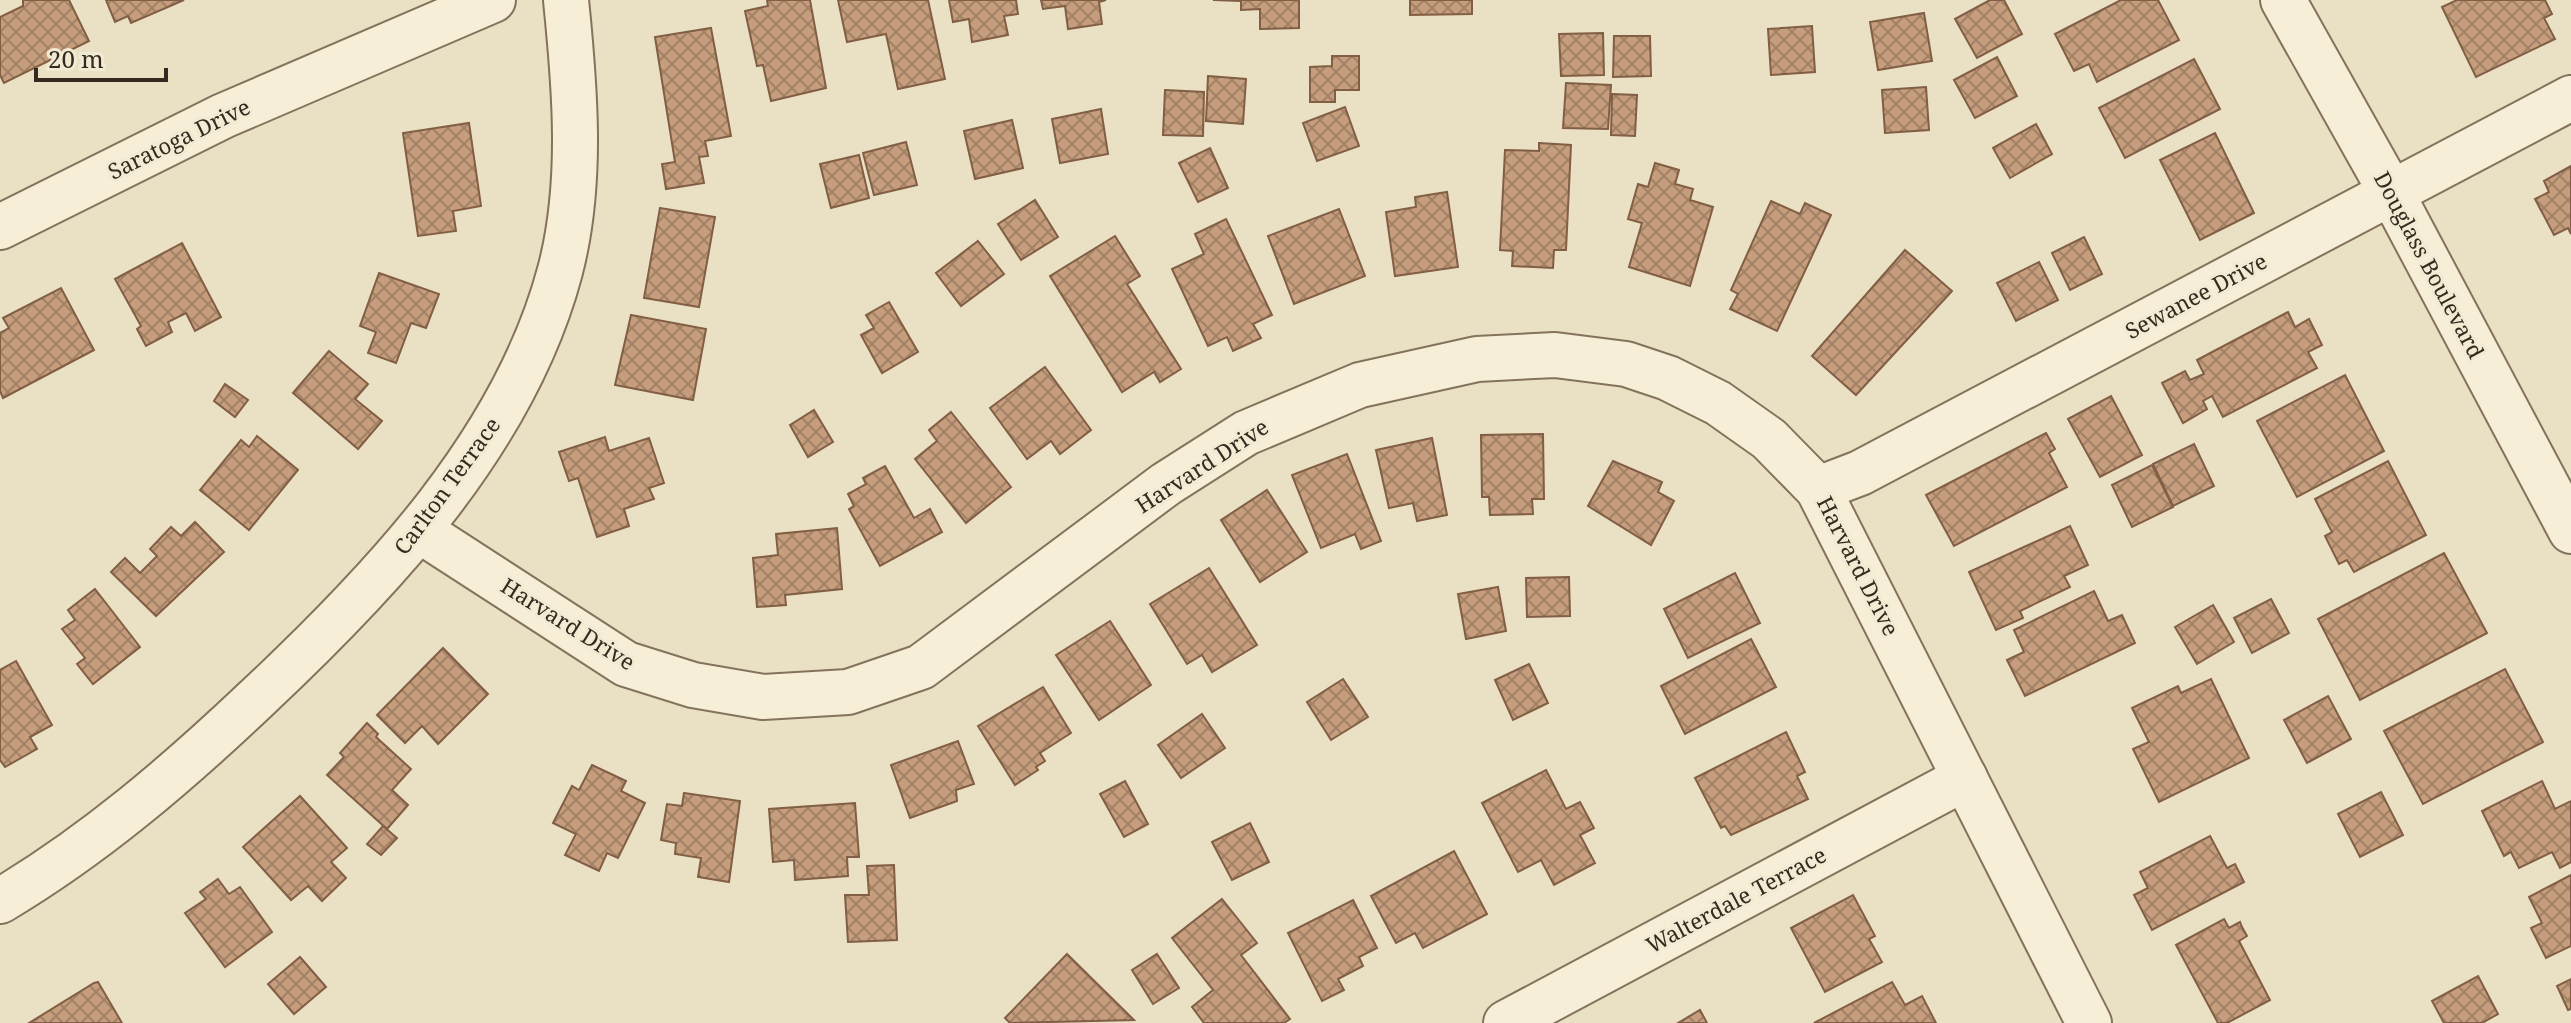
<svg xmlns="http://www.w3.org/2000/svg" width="2571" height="1023" viewBox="0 0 2571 1023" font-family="'Noto Serif',serif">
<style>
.building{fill:url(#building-cross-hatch);stroke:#815e44;stroke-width:2}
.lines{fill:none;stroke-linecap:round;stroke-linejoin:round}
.minor-casing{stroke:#84735c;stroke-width:48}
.minor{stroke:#f6eed7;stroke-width:44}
.labels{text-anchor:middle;stroke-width:6;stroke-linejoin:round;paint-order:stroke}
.street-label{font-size:22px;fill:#352a1f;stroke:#f2ebd3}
</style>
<defs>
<pattern id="building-cross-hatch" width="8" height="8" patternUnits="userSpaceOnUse" patternTransform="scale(2)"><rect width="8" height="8" fill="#c69e7d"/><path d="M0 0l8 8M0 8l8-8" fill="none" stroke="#a28166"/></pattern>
</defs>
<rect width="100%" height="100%" fill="#eae0c4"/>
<!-- building -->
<g class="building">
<polygon points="69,0 89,41 4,83 0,75 0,17 23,6 23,0"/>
<polygon points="106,0 184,0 131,23 128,16 115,22"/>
<polygon points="767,0 810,0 826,88 771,101 763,65 757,66 745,11 768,6"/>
<polygon points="838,0 928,0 945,79 898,89 886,34 847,42"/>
<polygon points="949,0 1016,0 1018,14 1004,16 1008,35 972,42 969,19 953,22"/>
<polygon points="1041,0 1106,0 1099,2 1102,24 1068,29 1065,6 1043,9"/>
<polygon points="1213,0 1299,0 1299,28 1260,29 1260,9 1241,10 1241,1"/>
<polygon points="1410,0 1472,0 1472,14 1410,15"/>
<polygon points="1990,0 2004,0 2022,34 1977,58 1955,19"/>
<polygon points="2121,0 2158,0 2179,40 2097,82 2089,64 2074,71 2055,34"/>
<polygon points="2457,0 2545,0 2552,14 2544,18 2555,39 2476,77 2442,7"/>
<polygon points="1924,13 1932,61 1878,70 1870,22"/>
<polygon points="1812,26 1815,72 1771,75 1768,29"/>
<polygon points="711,28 731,136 705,141 708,156 699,157 704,183 666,189 662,164 675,162 655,37"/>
<polygon points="1603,33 1604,75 1561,76 1559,34"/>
<polygon points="1614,36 1650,36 1651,76 1613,77"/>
<polygon points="1332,56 1359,56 1359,90 1335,90 1335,102 1310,102 1310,67 1332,66"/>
<polygon points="1997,57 2017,96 1975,118 1954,80"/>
<polygon points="2194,59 2220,109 2125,158 2099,108"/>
<polygon points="1208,76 1246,79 1243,124 1206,121"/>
<polygon points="1566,83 1611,85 1608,129 1563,128"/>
<polygon points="1926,87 1929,130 1885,133 1882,90"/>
<polygon points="1165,90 1204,92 1203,136 1163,135"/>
<polygon points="1612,94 1637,95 1635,136 1611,135"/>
<polygon points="1345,107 1359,146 1317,161 1303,123"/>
<polygon points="1101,109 1108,154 1060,163 1052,119"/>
<polygon points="1012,120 1023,168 975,179 964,131"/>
<polygon points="469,123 481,206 453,211 456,231 418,236 403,133"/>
<polygon points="2036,124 2052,154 2010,178 1993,148"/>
<polygon points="2215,133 2254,213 2200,240 2160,160"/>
<polygon points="906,142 917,185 874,195 863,153"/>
<polygon points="1539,143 1571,145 1566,250 1554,250 1553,268 1512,266 1513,251 1500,250 1505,150 1539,151"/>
<polygon points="1210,148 1228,188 1198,202 1179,163"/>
<polygon points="859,155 869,198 831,208 820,164"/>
<polygon points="1655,163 1679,170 1675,184 1693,189 1690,200 1713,207 1690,286 1629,267 1642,223 1628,219 1638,184 1648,187"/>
<polygon points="2571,166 2571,234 2568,228 2554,235 2535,199 2549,192 2544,181"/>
<polygon points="1447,192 1458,267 1395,276 1386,212 1416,207 1415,197"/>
<polygon points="1035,200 1058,237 1021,260 998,224"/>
<polygon points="1771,201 1800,214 1805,203 1831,215 1777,331 1730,309 1738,294 1731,290"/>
<polygon points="660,208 715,217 699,307 644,298"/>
<polygon points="1339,209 1365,276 1294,304 1268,236"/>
<polygon points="1226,219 1272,315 1253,324 1261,338 1233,351 1227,337 1208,346 1172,269 1204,254 1195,234"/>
<polygon points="1115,236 1140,276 1127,284 1181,369 1160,382 1154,372 1122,392 1050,276"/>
<polygon points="2084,237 2102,274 2070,290 2052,253"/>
<polygon points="978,241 1004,274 961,306 936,273"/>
<polygon points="182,243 221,317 195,331 186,313 168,322 172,332 146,346 137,329 141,326 115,279"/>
<polygon points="1905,250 1952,291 1856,395 1812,356"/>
<polygon points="2039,262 2058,300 2016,321 1997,283"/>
<polygon points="379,273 439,294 426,328 411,323 396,363 368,353 376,332 360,326"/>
<polygon points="61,288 94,350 3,398 0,391 0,333 9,328 3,318"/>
<polygon points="889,302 918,352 882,373 861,335 874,328 866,315"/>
<polygon points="2288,312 2295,327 2309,319 2322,345 2308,352 2317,368 2223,417 2212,396 2203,401 2207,409 2183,423 2162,383 2185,371 2190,380 2204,374 2197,360"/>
<polygon points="631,315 706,329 693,400 615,385"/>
<polygon points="329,351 368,384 355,399 382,421 358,449 293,393"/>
<polygon points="1045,367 1091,430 1060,454 1051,441 1027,459 990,408"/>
<polygon points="2345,375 2384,451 2297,497 2257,421"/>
<polygon points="225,384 248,400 235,417 214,401"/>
<polygon points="2111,396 2142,455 2100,477 2068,419"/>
<polygon points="814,410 833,442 808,457 790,425"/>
<polygon points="951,412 1011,487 966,523 915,459 937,441 929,430"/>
<polygon points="2046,433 2055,449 2049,453 2067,487 1954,546 1926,495"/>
<polygon points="1543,434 1544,499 1532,499 1533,514 1490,515 1489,497 1482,497 1481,435"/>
<polygon points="257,436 298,470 249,530 200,490 241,440 249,447"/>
<polygon points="605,437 609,451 649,438 664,483 649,488 654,499 624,509 629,526 597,537 578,478 569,481 559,452"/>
<polygon points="1432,438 1447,515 1417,521 1413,503 1389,508 1376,450"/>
<polygon points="2194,444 2214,486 2173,506 2153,464"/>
<polygon points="1347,454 1381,541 1361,549 1355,534 1321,548 1292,475"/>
<polygon points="1613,461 1662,482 1658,492 1674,501 1651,545 1588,506"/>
<polygon points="2388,461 2426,535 2354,572 2347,560 2339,564 2325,536 2332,532 2315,499"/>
<polygon points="2152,465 2173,507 2132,527 2112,485"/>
<polygon points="885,466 914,518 930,509 942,532 880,566 849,509 854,506 848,494 866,484 863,478"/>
<polygon points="1267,490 1307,552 1260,582 1221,520"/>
<polygon points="195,522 224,552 156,616 111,572 125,558 140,573 157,556 150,549 171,527 181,536"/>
<polygon points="2070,526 2088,565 2064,576 2070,587 2020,611 2023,618 1996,630 1969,572"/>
<polygon points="837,528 842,589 785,595 786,605 757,607 753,558 778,555 776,534"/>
<polygon points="2444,553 2487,633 2360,700 2318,619"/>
<polygon points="1209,568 1257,645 1212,672 1202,655 1187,664 1150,604"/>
<polygon points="1735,573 1760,623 1688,658 1664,609"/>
<polygon points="1569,577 1570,616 1527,617 1526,578"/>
<polygon points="1498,587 1506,631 1466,639 1458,594"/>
<polygon points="95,589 140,647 93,684 77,664 85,658 62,629 75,620 68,610"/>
<polygon points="2094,591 2108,621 2122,615 2135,643 2025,696 2007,660 2024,652 2014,630"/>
<polygon points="2271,599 2289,633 2252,653 2234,618"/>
<polygon points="2213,605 2234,642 2197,664 2175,627"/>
<polygon points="1110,621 1151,685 1099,720 1056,655"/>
<polygon points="1751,639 1776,687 1685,734 1661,686"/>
<polygon points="443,648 488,694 438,744 422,726 405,743 377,715"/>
<polygon points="16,661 52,725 30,737 37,749 5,767 0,760 0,670"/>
<polygon points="1529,664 1548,703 1513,720 1495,680"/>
<polygon points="2505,669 2543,742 2423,804 2384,731"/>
<polygon points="1343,679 1368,717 1331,740 1307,702"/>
<polygon points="2211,679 2249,758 2159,802 2133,749 2149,742 2132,708 2178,686 2181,693"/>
<polygon points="1043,687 1071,733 1040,753 1045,761 1036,767 1038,770 1015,785 978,726"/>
<polygon points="2328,696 2351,739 2307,763 2284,720"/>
<polygon points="1202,714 1225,748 1181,778 1158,745"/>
<polygon points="367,723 378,734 376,737 411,769 392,790 408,805 387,829 327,775 344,757 340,753"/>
<polygon points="1786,732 1805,772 1797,776 1808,799 1731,835 1725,826 1721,828 1695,778"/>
<polygon points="958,741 974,784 956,790 957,801 910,818 891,765"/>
<polygon points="592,765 626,781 621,791 645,803 618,858 607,853 599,871 565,855 576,834 553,823 572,786 579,790"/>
<polygon points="1546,770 1566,809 1580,802 1594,828 1580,835 1595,863 1554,885 1541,860 1518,872 1482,803"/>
<polygon points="1125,781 1148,824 1124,837 1100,794"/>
<polygon points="2542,781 2555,809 2571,801 2571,862 2560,868 2552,852 2519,868 2511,852 2504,856 2482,811"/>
<polygon points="2381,792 2403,835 2360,857 2338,814"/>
<polygon points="684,793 740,801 729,882 698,877 701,858 675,854 676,843 661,840 667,804 682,806"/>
<polygon points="300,796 347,848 331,862 346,878 322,901 308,886 291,900 243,847"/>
<polygon points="855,803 859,857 847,857 848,876 795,880 794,860 773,862 769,809"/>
<polygon points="1250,823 1269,862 1232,880 1212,842"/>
<polygon points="383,826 397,838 381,855 367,844"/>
<polygon points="2210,836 2227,868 2235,864 2244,882 2152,930 2134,895 2148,888 2140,872"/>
<polygon points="1454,851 1487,914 1423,948 1415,933 1396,943 1371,896"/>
<polygon points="894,865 897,940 848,942 845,895 869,895 867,866"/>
<polygon points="2571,875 2571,946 2546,958 2531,928 2542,923 2529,897"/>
<polygon points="218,879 229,894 240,887 272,932 225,967 185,913 206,899 200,892"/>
<polygon points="1853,895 1875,936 1869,939 1882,962 1825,992 1791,928"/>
<polygon points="1222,899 1257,943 1241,955 1290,1019 1284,1023 1204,1023 1192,1007 1213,990 1172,938"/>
<polygon points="1353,900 1377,948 1359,957 1363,966 1338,979 1344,990 1322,1001 1288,933"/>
<polygon points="2224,919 2229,928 2240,922 2242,927 2247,936 2239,941 2270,1000 2227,1023 2218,1023 2176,945"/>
<polygon points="1067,954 1134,1020 1010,1023 1005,1018"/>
<polygon points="1157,954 1179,988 1153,1004 1132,970"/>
<polygon points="300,957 326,987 294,1014 268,984"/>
<polygon points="2478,976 2498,1014 2482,1023 2444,1023 2432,1001"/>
<polygon points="2571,979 2571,1009 2568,1010 2557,986"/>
<polygon points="98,982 122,1023 29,1023 94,983"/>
<polygon points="1892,982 1905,1005 1922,996 1936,1023 1814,1023"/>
<polygon points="1700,1010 1707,1023 1678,1023"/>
</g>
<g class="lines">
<!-- minor casing -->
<g class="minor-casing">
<g id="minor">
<polyline points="2283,0 2392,194 2571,531"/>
<polyline points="0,227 223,116 493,0"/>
<polyline points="1818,489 1860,473 2571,98"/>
<polyline points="419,530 626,664 693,685 763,697 848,692 921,667 1166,484 1246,433 1360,385 1477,359 1555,355 1626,364 1668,378 1718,403 1769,439 1818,489 2089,1023"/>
<path d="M0 901C94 845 177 774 256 699 381 582 515 441 560 271 583 184 575 88 566 0"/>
<polyline points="1506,1023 1965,778"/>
</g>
</g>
<!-- minor -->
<use href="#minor" class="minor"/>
</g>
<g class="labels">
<!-- street labels -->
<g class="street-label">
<text transform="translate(179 139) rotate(-26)" y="8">Saratoga Drive</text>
<text transform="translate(2429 265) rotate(62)" y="8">Douglass Boulevard</text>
<text transform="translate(2196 296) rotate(-28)" y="8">Sewanee Drive</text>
<text transform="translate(1202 466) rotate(-33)" y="8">Harvard Drive</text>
<text transform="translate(447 486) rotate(-54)" y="8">Carlton Terrace</text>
<text transform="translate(1858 566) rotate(63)" y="8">Harvard Drive</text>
<text transform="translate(568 624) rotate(32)" y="8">Harvard Drive</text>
<text transform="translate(1736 900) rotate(-28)" y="8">Walterdale Terrace</text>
</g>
</g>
<!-- scale -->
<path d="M36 68v12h130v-12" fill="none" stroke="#352a1f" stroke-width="4"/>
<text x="48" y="68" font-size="24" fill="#352a1f" stroke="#f2ebd3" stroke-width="6" paint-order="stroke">20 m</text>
</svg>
